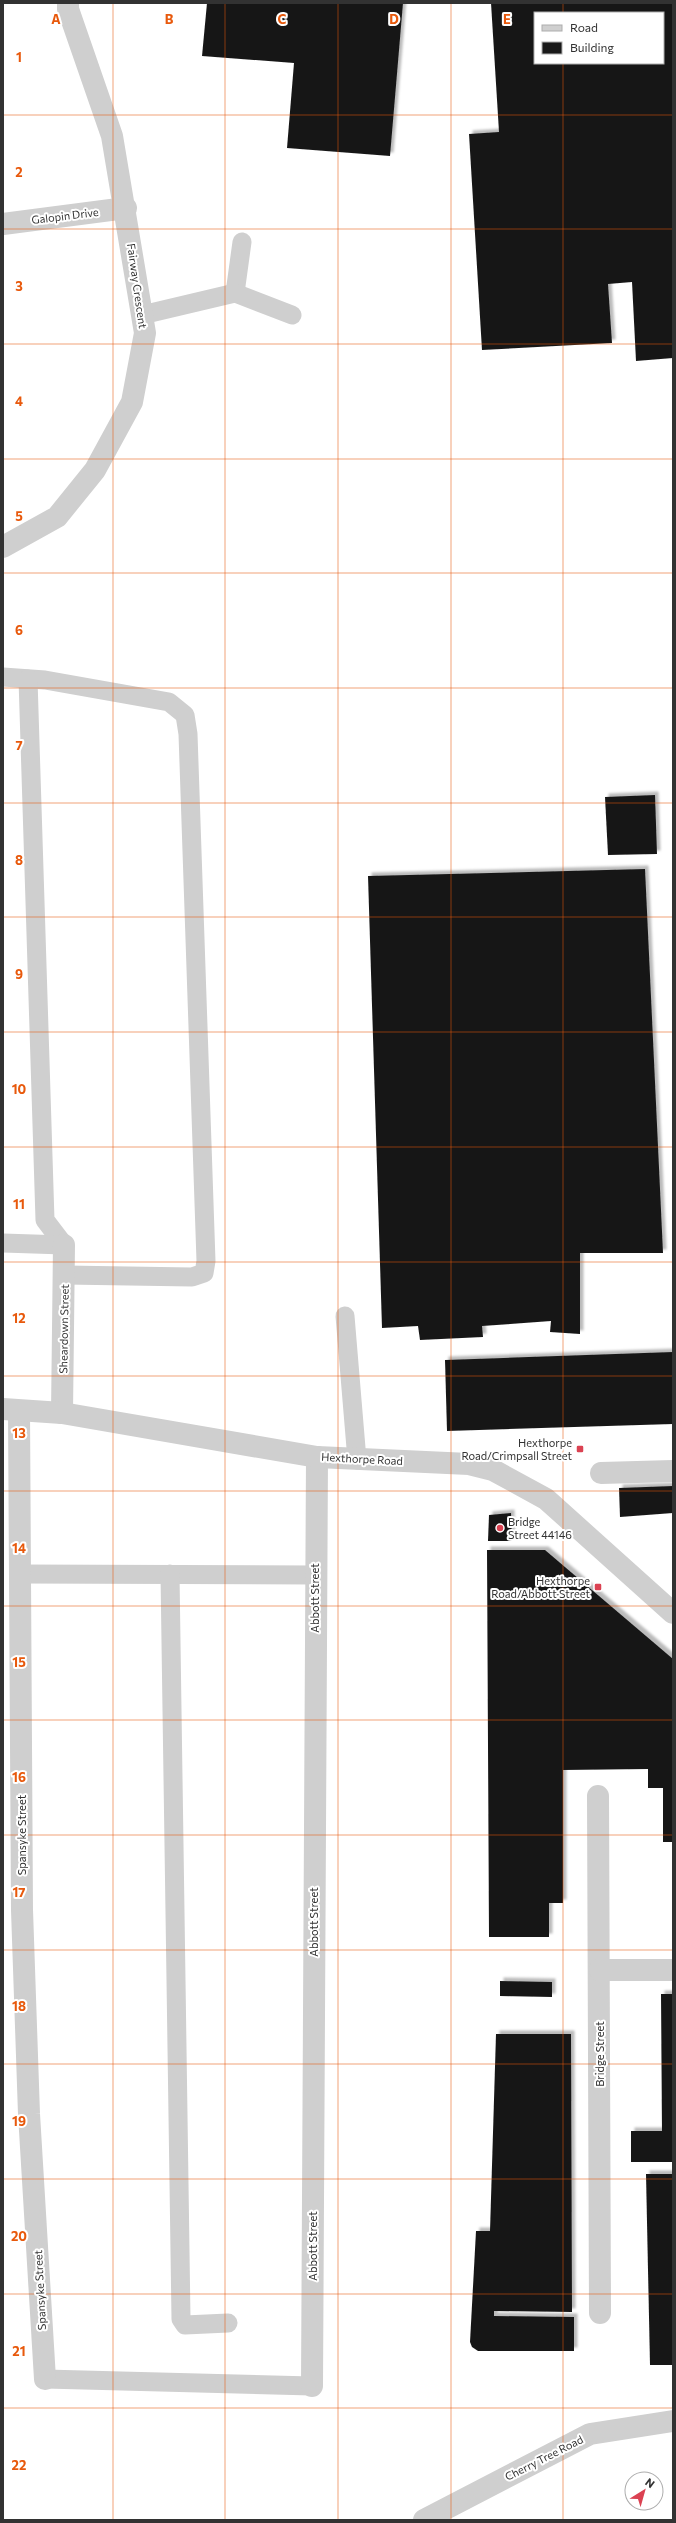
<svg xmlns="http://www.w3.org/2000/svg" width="676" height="2523" viewBox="0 0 676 2523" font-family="Commissioner,sans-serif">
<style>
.building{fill:#191919;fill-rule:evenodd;filter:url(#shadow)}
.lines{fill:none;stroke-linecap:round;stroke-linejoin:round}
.service{stroke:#cfcfcf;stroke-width:19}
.minor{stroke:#cfcfcf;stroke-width:22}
.tertiary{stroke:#cfcfcf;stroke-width:22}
.grid{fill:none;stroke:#e8590c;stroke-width:1;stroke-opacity:0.55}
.poi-dot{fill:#db4252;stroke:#fff;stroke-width:1.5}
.labels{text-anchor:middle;stroke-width:4;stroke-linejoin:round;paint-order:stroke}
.street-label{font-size:11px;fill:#323232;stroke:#fff}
.poi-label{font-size:11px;fill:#323232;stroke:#fff;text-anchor:end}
.grid-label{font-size:13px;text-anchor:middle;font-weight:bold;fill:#e8590c;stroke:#fff;stroke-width:4;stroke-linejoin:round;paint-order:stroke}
</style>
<defs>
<filter id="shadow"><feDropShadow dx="3.5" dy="-3.5" stdDeviation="1" flood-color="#0004"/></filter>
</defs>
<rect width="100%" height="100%" fill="#fff"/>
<!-- building -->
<g class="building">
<polygon points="207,3 403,3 390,156 287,148 294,63 202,56"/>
<path d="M491 3H673V358L636 361 632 282 608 284 612 343 482 350 469 134 499 132ZM535 13H663V63H535Z"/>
<polygon points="655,795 657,854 608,855 605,797"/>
<polygon points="645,869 663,1253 580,1253 580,1334 550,1332 551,1321 482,1326 483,1337 420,1340 418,1326 382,1328 368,876"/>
<polygon points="673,1352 673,1424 447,1431 445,1360"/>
<polygon points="673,1486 673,1513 620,1517 619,1488"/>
<polygon points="511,1513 512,1541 488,1541 489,1515"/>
<polygon points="487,1550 545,1550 673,1659 673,1842 663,1842 663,1788 648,1788 648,1769 563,1770 563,1903 549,1903 549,1937 489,1937"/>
<polygon points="500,1981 552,1982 552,1997 500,1996"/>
<polygon points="661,1994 673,1994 673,2162 631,2162 631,2131 662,2131"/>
<polygon points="496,2034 571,2034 572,2312 494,2311 494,2316 574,2317 574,2351 478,2351 472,2347 470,2342 476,2231 490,2231"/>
<polygon points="646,2174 673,2174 673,2365 650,2365"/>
</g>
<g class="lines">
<!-- service -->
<g class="service">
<polyline points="235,293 242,242"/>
<polyline points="142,315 235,293 292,315"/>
<polyline points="3,677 45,680 169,702 185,715 188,734 206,1261 204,1273 192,1277 65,1275"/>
<polyline points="28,679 45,1220 64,1245"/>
<polyline points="3,1243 64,1245"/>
<polyline points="345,1316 357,1460"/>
<polyline points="20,1574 315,1575"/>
<polyline points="170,1574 181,2319 185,2325 228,2323"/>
<polyline points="45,2379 312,2386"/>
</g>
<!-- minor -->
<g class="minor">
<polyline points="3,224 126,208"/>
<polyline points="3,547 57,517 95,470 132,402 145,333 112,136 68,9 68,3"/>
<polyline points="19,1411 22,1910 29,2114 45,2379"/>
<polyline points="62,1413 64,1245"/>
<polyline points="601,1473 673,1471"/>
<polyline points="598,1796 600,2313"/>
<polyline points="600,1970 673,1970"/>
<polyline points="312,2386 317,1457"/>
<polyline points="424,2520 590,2434 673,2421"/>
</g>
<!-- tertiary -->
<polyline class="tertiary" points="3,1409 62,1413 317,1457 469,1464 493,1470 546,1499 673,1613"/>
</g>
<!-- grid -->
<path class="grid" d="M113 3V2520M225 3V2520M338 3V2520M451 3V2520M563 3V13M563 63V2520M3 115H673M3 229H673M3 344H673M3 459H673M3 573H673M3 688H673M3 803H673M3 917H673M3 1032H673M3 1147H673M3 1262H673M3 1376H673M3 1491H673M3 1606H673M3 1720H673M3 1835H673M3 1950H673M3 2064H673M3 2179H673M3 2294H673M3 2408H673"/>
<!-- markers -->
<g class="poi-dot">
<rect x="576" y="1445" width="8" height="8" rx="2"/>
<circle cx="500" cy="1528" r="4"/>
<rect x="594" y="1583" width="8" height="8" rx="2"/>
</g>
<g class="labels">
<!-- street labels -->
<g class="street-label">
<text transform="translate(65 216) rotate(-7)" y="4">Galopin Drive</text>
<text transform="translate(137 286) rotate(82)" y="4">Fairway Crescent</text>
<text transform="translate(64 1329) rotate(-89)" y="4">Sheardown Street</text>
<text transform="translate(362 1459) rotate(3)" y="4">Hexthorpe Road</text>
<text transform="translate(315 1598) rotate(-90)" y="4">Abbott Street</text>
<text transform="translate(22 1835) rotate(-90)" y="4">Spansyke Street</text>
<text transform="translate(314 1922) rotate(-90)" y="4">Abbott Street</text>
<text transform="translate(600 2054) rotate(-90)" y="4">Bridge Street</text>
<text transform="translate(313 2246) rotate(-90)" y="4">Abbott Street</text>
<text transform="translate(40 2290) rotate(-93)" y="4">Spansyke Street</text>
<text transform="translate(544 2458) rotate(-27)" y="4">Cherry Tree Road</text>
</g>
<!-- poi labels -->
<g class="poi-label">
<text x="572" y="1447">Hexthorpe<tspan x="572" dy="13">Road/Crimpsall Street</tspan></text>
<text x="508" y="1526" text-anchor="start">Bridge<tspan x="508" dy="13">Street 44146</tspan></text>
<text x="590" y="1585">Hexthorpe<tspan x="590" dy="13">Road/Abbott Street</tspan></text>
</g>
</g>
<g class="grid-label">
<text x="56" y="24">A</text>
<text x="169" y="24">B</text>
<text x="282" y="24">C</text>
<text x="394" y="24">D</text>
<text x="507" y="24">E</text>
<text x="19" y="62">1</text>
<text x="19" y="177">2</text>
<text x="19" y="291">3</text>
<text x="19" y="406">4</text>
<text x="19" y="521">5</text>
<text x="19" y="635">6</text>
<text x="19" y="750">7</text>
<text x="19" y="865">8</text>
<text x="19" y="979">9</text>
<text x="19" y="1094">10</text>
<text x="19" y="1209">11</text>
<text x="19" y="1323">12</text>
<text x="19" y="1438">13</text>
<text x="19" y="1553">14</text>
<text x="19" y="1667">15</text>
<text x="19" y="1782">16</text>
<text x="19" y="1897">17</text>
<text x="19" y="2011">18</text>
<text x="19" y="2126">19</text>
<text x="19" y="2241">20</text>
<text x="19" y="2356">21</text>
<text x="19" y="2470">22</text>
</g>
<!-- border -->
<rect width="676" height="2523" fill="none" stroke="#323232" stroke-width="8"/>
<!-- legend -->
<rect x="534" y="12" width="130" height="52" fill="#ffffff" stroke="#adadad"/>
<rect x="542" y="25" width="20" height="6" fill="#cfcfcf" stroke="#adadad"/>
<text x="570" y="32" font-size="12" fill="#323232">Road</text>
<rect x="542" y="42" width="20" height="12" fill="#191919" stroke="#adadad"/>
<text x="570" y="52" font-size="12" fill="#323232">Building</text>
<!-- north arrow -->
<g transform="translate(644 2491) rotate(37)"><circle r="19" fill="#ffffff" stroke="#adadad"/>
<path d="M0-3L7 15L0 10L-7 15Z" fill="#db4252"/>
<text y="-6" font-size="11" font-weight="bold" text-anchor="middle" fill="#323232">N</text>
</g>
</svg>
